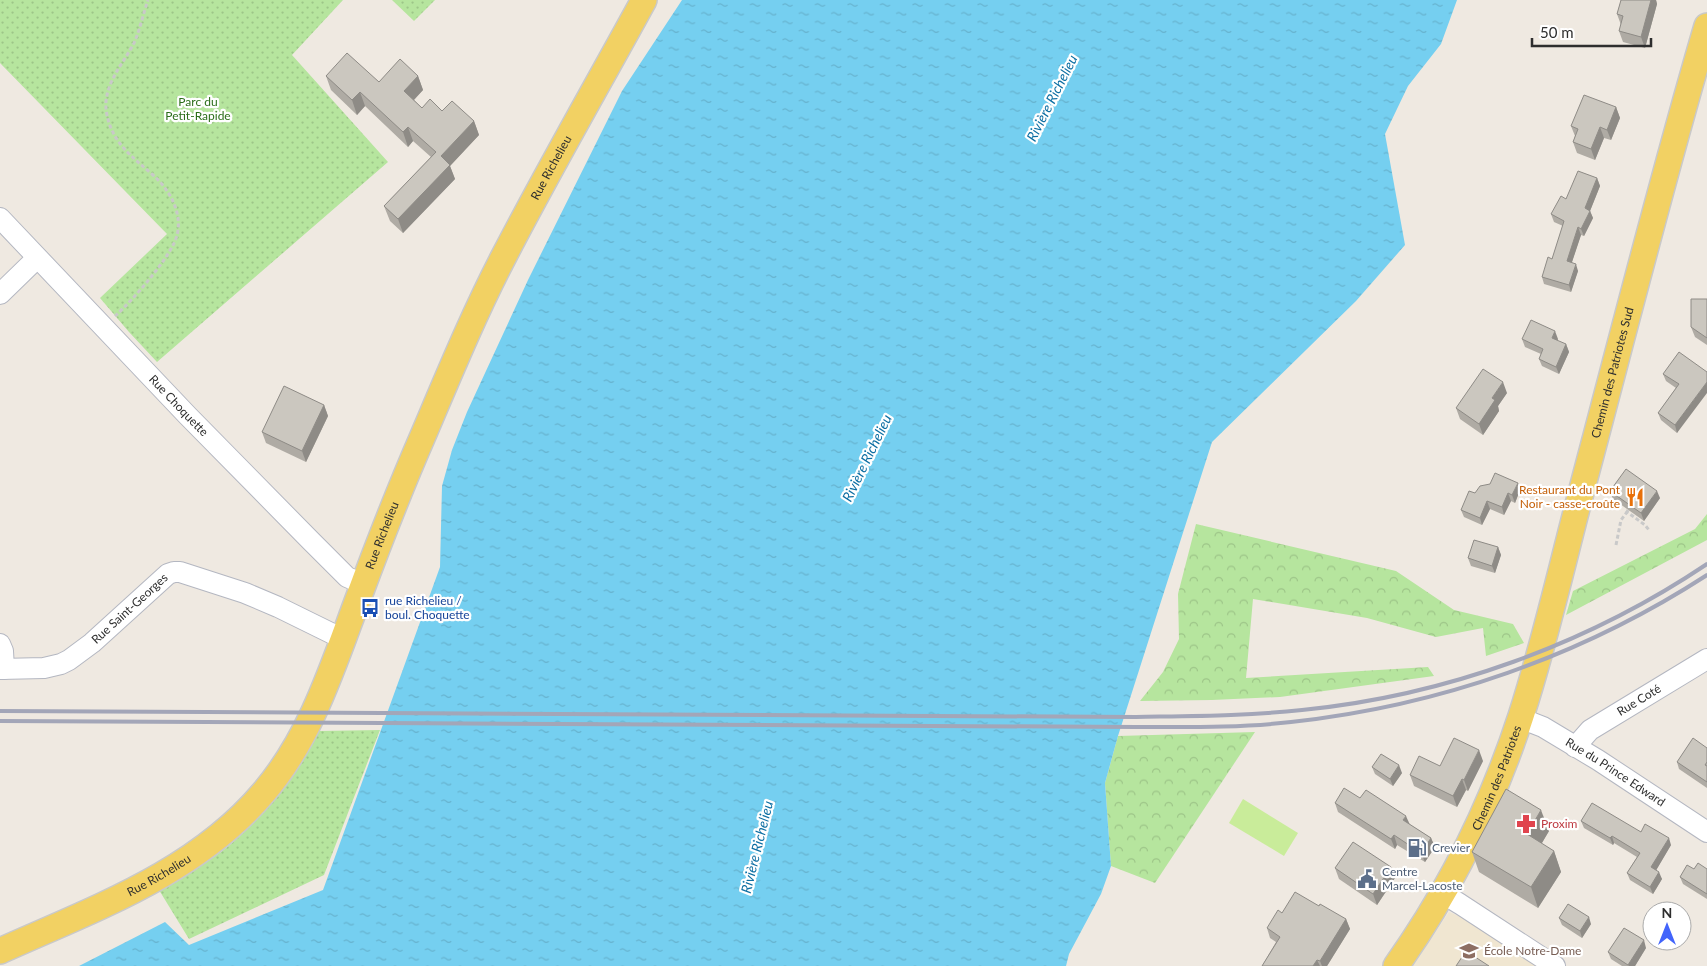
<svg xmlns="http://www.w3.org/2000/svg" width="1707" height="966" viewBox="0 0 1707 966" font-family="Lato,sans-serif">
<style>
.education{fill:#f0e6d1}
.green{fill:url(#green-dots)}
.forest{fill:url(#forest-crowns)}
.pitch{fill:#c9ec9a}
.water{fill:url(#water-ripples)}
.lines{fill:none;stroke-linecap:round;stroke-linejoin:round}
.minor-casing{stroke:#b4b7c1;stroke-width:22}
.major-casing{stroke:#c9c9c9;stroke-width:28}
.path{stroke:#c9c9c9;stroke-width:3;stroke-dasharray:4 2.5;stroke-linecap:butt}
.minor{stroke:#fff;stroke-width:20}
.major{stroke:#f2d163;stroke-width:25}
.rail{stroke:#a3a6b8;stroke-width:4}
.wall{fill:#afaba4}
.shaded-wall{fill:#8e8b86}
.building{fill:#cbc7bf;stroke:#8e8b86}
.labels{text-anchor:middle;stroke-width:4.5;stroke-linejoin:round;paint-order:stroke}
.park-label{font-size:12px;fill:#2c6e1b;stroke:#fff}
.street-label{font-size:12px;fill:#2e2e2e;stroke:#fff}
.food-label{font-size:12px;fill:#c56008;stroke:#fff;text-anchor:end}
.transit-label{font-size:12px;fill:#164399;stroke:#fff;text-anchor:start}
.health-label{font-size:12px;fill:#be3a42;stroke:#fff;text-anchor:start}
.service-label{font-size:12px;fill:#4e5e75;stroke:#fff;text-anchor:start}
.education-label{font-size:12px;fill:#785e54;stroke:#fff;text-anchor:start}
.water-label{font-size:14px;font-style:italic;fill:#0d6fa3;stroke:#fff}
</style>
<defs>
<pattern id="green-dots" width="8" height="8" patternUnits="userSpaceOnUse" patternTransform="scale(1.25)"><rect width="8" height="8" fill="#b6e59e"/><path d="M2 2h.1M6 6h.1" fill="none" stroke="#9dc588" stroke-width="1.8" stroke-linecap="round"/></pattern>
<pattern id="forest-crowns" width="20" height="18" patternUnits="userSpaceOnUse" patternTransform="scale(1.25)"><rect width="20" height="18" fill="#b6e59e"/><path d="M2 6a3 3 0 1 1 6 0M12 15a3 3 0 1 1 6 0" fill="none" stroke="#9dc588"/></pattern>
<pattern id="water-ripples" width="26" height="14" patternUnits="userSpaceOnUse" patternTransform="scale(1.25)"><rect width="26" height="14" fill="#75cff0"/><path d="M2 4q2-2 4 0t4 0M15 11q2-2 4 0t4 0" fill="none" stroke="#66b2ce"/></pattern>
</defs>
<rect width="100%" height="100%" fill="#efe9e1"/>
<!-- education -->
<polygon class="education" points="1449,912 1461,917 1538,966 1413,966"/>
<!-- green -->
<g class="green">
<polygon points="0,0 343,0 292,55 388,162 157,362 129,332 100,298 167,234 0,63"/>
<polygon points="392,0 435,0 414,21"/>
<path d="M380 730 324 875 189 939 159 890C180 878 201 866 221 852 260 822 296 775 319 731Z"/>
</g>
<!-- forest -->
<g class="forest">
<polygon points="1707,514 1707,540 1566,615 1573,591 1695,529"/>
<polygon points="1196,524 1396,571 1454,610 1513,624 1524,643 1486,656 1483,628 1436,637 1367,618 1253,599 1246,678 1428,667 1434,676 1280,697 1212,700 1140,701 1163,672 1179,639 1178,594"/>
<polygon points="1255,732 1155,883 1111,866 1105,783 1118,736"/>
</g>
<!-- pitch -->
<polygon class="pitch" points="1243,799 1298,833 1284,856 1229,823"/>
<!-- water -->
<polygon class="water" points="682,0 1457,0 1441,44 1408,86 1385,134 1405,245 1356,301 1212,442 1118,736 1105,783 1111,866 1101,894 1069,954 1066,966 79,966 165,922 189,945 323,890 440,567 442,486 452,450 467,412 528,280 622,91"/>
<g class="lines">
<!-- minor casing -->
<g class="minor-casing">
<g id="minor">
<path id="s1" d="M0 218 188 416 311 541 347 577 363 584"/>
<polyline points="0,294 37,258"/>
<polyline points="0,644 3,651 4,669"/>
<path id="s2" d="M0 669 44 668 61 664 69 660 92 643 168 574 174 572H180L245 593 278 607 343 639"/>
<path id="s3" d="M1520 718 1543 727 1598 760 1707 832"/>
<path id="s4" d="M1575 747 1590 730 1707 659"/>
<polyline points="1442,893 1460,904 1555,966"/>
</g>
</g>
<!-- major casing -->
<g class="major-casing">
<g id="major">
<path id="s5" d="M0 951C93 909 196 873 264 792 311 737 333 666 358 599 378 545 399 491 422 438 448 377 473 316 503 258 548 171 597 86 644 0"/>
<path id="s6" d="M1396 966C1450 890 1492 805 1521 716 1545 642 1562 565 1582 489 1623 335 1662 179 1707 26"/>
</g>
</g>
<!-- path -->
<g class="path">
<path d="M115 316C132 301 172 256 177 235 183 213 169 189 153 175 130 155 110 141 106 109 104 84 123 64 134 43 140 30 143 14 148 0"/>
<polyline points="1628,510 1627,512 1645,525 1649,530"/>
<polyline points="1616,545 1621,520 1627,512"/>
</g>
<!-- minor -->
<use href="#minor" class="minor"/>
<!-- major -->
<use href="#major" class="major"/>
<!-- rail -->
<g class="rail">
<path d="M0 711 1136 717C1191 716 1247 716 1302 710 1445 696 1588 644 1707 564"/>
<path d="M0 721 1136 727C1188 727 1239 728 1291 722 1439 706 1582 656 1707 575"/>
</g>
</g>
<!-- wall -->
<g class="wall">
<polygon points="1621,0 1656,0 1657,4 1645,48 1623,42 1619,31 1621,25 1617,14"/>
<polygon points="326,76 379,82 418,76 423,90 414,100 422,108 442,111 474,121 479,135 450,166 455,179 403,233 390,221 384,206 431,157 413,141 408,147 365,106 357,115 331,90"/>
<polygon points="1616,107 1620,118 1611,140 1604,138 1595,160 1577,153 1573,142 1575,136 1571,126"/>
<polygon points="1597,178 1600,186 1590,211 1593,218 1584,236 1581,235 1572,262 1578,271 1571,292 1544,284 1542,277 1552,259 1563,226 1554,222 1551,214 1566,199"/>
<polygon points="1707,299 1707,345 1695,337 1691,327"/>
<polygon points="1522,339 1558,339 1557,341 1566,344 1569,352 1559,374 1542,366 1539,359 1541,354 1525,347"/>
<polygon points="1707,372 1677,433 1661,420 1658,413 1676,388 1666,381 1663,374"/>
<polygon points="1507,393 1498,406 1499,411 1483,435 1460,419 1456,408"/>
<polygon points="324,405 328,416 306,462 266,443 262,432"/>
<polygon points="1520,490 1515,503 1511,501 1504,515 1490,509 1482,525 1464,517 1461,510 1475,493"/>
<polygon points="1610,491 1660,498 1644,521 1613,499"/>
<polygon points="1498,547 1501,555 1495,573 1471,566 1468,558"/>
<polygon points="1707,748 1707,788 1679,769 1677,762"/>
<polygon points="1483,761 1468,791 1466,790 1457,807 1414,786 1410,775"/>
<polygon points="1372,767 1402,773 1393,786 1375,774"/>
<polygon points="1360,798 1409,824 1431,838 1435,847 1425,862 1397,845 1395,849 1338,812 1335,803"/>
<polygon points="1581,821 1641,832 1671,845 1656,870 1662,879 1653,894 1630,880 1627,873 1637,857 1614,843 1613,845 1584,828"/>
<polygon points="1549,831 1541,844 1554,851 1561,872 1538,908 1479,872 1472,852"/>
<polygon points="1335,868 1395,878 1377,905 1339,879"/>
<polygon points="1694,869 1707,869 1707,899 1683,884 1680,877"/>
<polygon points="1319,906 1346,919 1350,929 1327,966 1262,966 1276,942 1270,938 1267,928 1282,913"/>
<polygon points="1559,918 1591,924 1582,938 1562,925"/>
<polygon points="1646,948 1635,966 1622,966 1611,959 1608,952"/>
</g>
<!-- shaded-wall -->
<g class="shaded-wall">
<polygon points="1651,0 1656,0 1657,4 1645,48 1641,37"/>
<polygon points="418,76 423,90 409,105 404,91"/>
<polygon points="360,92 365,106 357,115 352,100"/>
<polygon points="1616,107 1620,118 1611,140 1607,130"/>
<polygon points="474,121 479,135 450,166 455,179 403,233 398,219 441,156"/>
<polygon points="408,127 413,141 408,147 403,132"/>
<polygon points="1600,127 1604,138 1595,160 1591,149"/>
<polygon points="1597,178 1600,186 1588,216 1585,208"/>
<polygon points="1590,211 1593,218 1584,236 1581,229"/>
<polygon points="1578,227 1581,235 1570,268 1567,261"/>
<polygon points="1576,264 1578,271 1571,292 1569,285"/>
<polygon points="1555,331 1558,339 1555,346 1552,338"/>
<polygon points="1566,344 1569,352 1559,374 1556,367"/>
<polygon points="1503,382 1507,393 1498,406 1499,411 1483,435 1479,424 1492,398"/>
<polygon points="1707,382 1707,393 1677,433 1675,425"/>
<polygon points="324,405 328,416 306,462 302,451"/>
<polygon points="1518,483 1520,490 1515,503 1512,495"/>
<polygon points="1657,491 1660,498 1644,521 1641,513"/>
<polygon points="1508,493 1511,501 1504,515 1502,507"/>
<polygon points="1487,501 1490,509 1482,525 1480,518"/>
<polygon points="1498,547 1501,555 1495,573 1492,566"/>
<polygon points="1479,750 1483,761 1468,791 1464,780"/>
<polygon points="1399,765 1402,773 1393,786 1390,779"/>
<polygon points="1462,779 1466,790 1457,807 1453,796"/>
<polygon points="1541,810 1549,831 1535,855 1527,834"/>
<polygon points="1406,816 1410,825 1403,820"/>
<polygon points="1394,835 1397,845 1395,849 1391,839"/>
<polygon points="1612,836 1614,843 1613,845 1610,838"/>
<polygon points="1431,838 1435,847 1425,862 1421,853"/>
<polygon points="1669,838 1671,845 1654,874 1651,867"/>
<polygon points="1554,851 1561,872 1538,908 1531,887"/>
<polygon points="1391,867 1395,878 1377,905 1373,894"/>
<polygon points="1659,872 1662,879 1653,894 1650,887"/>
<polygon points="1589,917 1591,924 1582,938 1580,931"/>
<polygon points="1346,919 1350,929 1327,966 1322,966 1320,961"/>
<polygon points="1644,940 1646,948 1635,966 1629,966 1628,965"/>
<polygon points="1317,960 1320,966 1313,966"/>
</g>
<!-- building -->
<g class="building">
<polygon points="1621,0 1651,0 1641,37 1619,31 1623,16 1617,14"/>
<polygon points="347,53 379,82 400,59 418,76 404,91 422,108 430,99 442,111 452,101 474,121 441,156 450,165 398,219 384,206 436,152 408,127 403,132 360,92 352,100 326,76"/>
<polygon points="1584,95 1616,107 1607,130 1600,127 1591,149 1573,142 1578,129 1571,126"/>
<polygon points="1578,171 1597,178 1585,208 1590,211 1581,229 1578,227 1567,261 1576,264 1569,285 1542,277 1548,257 1552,259 1564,221 1551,214 1561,196 1566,199"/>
<polygon points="1691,299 1707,299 1707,338 1691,327"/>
<polygon points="1531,320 1555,331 1552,338 1566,344 1556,367 1539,359 1543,349 1522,339"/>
<polygon points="1679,352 1707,372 1707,382 1675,425 1658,413 1679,384 1663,374"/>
<polygon points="1483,369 1503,382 1492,398 1495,400 1479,424 1456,408"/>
<polygon points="284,386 324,405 302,451 262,432"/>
<polygon points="1626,469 1657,491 1641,513 1610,491"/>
<polygon points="1495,473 1518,483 1512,495 1508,493 1502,507 1487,501 1480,518 1461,510 1469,491 1475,493 1480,486 1490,484"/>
<polygon points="1474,540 1498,547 1492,566 1468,558"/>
<polygon points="1454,738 1479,750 1464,780 1462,779 1453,796 1410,775 1419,756 1440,766"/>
<polygon points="1693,738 1707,748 1707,762 1705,765 1707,766 1707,782 1677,762"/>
<polygon points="1381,754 1399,765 1390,779 1372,767"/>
<polygon points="1344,788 1360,798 1366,790 1406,816 1403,820 1431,838 1421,853 1394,835 1391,839 1335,803"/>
<polygon points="1506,789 1541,810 1527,834 1554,851 1531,887 1472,852"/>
<polygon points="1592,803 1641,832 1645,824 1669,838 1651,867 1659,872 1650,887 1627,873 1640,853 1612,836 1610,838 1581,821"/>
<polygon points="1353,842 1391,867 1373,894 1335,868"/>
<polygon points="1698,863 1707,869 1707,894 1680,877 1687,865 1694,869"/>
<polygon points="1295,892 1319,906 1320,904 1346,919 1320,961 1317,960 1313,966 1262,966 1280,937 1267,928 1278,910 1282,913"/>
<polygon points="1568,904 1589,917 1580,931 1559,918"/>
<polygon points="1624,928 1644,940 1628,965 1608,952"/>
<polygon points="1466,951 1489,966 1456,966"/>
</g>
<!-- icons -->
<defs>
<g id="restaurant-bare" transform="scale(1.5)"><path d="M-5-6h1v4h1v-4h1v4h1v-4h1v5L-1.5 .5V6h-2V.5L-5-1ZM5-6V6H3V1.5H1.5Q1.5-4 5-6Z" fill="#e8710a" stroke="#fff" stroke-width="2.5" paint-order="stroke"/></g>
<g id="bus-bare" transform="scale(1.5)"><path d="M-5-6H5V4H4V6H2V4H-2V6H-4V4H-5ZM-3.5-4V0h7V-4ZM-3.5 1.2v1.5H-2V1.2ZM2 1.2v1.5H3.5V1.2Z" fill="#1a4fb4" stroke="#fff" stroke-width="2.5" paint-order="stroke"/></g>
<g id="pharmacy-bare" transform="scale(1.5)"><path d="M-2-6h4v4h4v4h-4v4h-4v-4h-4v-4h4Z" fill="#e0444e" stroke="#fff" stroke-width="2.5" paint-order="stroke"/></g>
<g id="fuel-bare" transform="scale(1.5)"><path d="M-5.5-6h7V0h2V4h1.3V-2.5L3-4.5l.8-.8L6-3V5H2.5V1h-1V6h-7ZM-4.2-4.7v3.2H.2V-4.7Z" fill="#5c6f8a" stroke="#fff" stroke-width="2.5" paint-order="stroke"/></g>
<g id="civic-bare" transform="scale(1.5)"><path d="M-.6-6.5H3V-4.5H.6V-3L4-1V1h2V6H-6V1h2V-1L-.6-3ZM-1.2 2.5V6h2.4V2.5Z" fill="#5c6f8a" stroke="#fff" stroke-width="2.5" paint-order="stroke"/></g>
<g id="school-bare" transform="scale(1.5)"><path d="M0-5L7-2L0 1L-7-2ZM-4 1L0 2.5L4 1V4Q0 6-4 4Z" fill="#8d6e63" stroke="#fff" stroke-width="2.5" paint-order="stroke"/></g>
</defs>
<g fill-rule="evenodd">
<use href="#restaurant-bare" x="1635" y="497"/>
<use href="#bus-bare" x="370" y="608"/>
<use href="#pharmacy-bare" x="1526" y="824"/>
<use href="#fuel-bare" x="1417" y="848"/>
<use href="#civic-bare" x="1367" y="879"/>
<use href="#school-bare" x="1469" y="951"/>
</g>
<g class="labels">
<!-- park labels -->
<g class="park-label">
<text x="198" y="106">Parc du<tspan x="198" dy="14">Petit-Rapide</tspan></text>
</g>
<!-- street labels -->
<g class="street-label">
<text dy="4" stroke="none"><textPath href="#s5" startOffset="1000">Rue Richelieu</textPath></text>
<text dy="4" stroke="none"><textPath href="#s6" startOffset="636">Chemin des Patriotes Sud</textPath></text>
<text dy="4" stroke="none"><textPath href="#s1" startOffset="259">Rue Choquette</textPath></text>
<text dy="4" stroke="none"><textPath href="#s5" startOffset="595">Rue Richelieu</textPath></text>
<text dy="4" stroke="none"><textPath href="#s2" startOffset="150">Rue Saint-Georges</textPath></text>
<text dy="4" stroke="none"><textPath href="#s4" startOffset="80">Rue Coté</textPath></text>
<text dy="4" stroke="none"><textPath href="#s3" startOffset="110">Rue du Prince Edward</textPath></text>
<text dy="4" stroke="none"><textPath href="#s6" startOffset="214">Chemin des Patriotes</textPath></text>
<text dy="4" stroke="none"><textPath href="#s5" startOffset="176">Rue Richelieu</textPath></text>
</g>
<!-- food labels -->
<g class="food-label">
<text x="1620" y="494">Restaurant du Pont<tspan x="1620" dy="14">Noir - casse-croûte</tspan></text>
</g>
<!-- transit labels -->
<g class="transit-label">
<text x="385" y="605">rue Richelieu /<tspan x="385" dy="14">boul. Choquette</tspan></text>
</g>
<!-- health labels -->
<g class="health-label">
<text x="1541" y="828">Proxim</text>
</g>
<!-- service labels -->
<g class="service-label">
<text x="1432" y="852">Crevier</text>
<text x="1382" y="876">Centre<tspan x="1382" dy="14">Marcel-Lacoste</tspan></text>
</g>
<!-- education labels -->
<g class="education-label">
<text x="1484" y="955">École Notre-Dame</text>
</g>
<!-- water labels -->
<g class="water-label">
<text transform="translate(1052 98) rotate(-63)" y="5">Rivière Richelieu</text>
<text transform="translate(867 458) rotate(-64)" y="5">Rivière Richelieu</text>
<text transform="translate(757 847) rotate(-76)" y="5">Rivière Richelieu</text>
</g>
</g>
<!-- north arrow -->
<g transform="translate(1667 926)"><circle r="24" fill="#ffffff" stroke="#ababab"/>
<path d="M0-4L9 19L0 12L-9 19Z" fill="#4264fb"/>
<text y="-8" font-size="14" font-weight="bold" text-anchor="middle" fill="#2e2e2e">N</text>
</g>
<!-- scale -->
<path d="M1532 38v8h119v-8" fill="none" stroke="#2e2e2e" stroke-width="2.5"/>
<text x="1540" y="38" font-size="15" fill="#2e2e2e" stroke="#ffffff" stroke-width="4" paint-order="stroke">50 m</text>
</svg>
